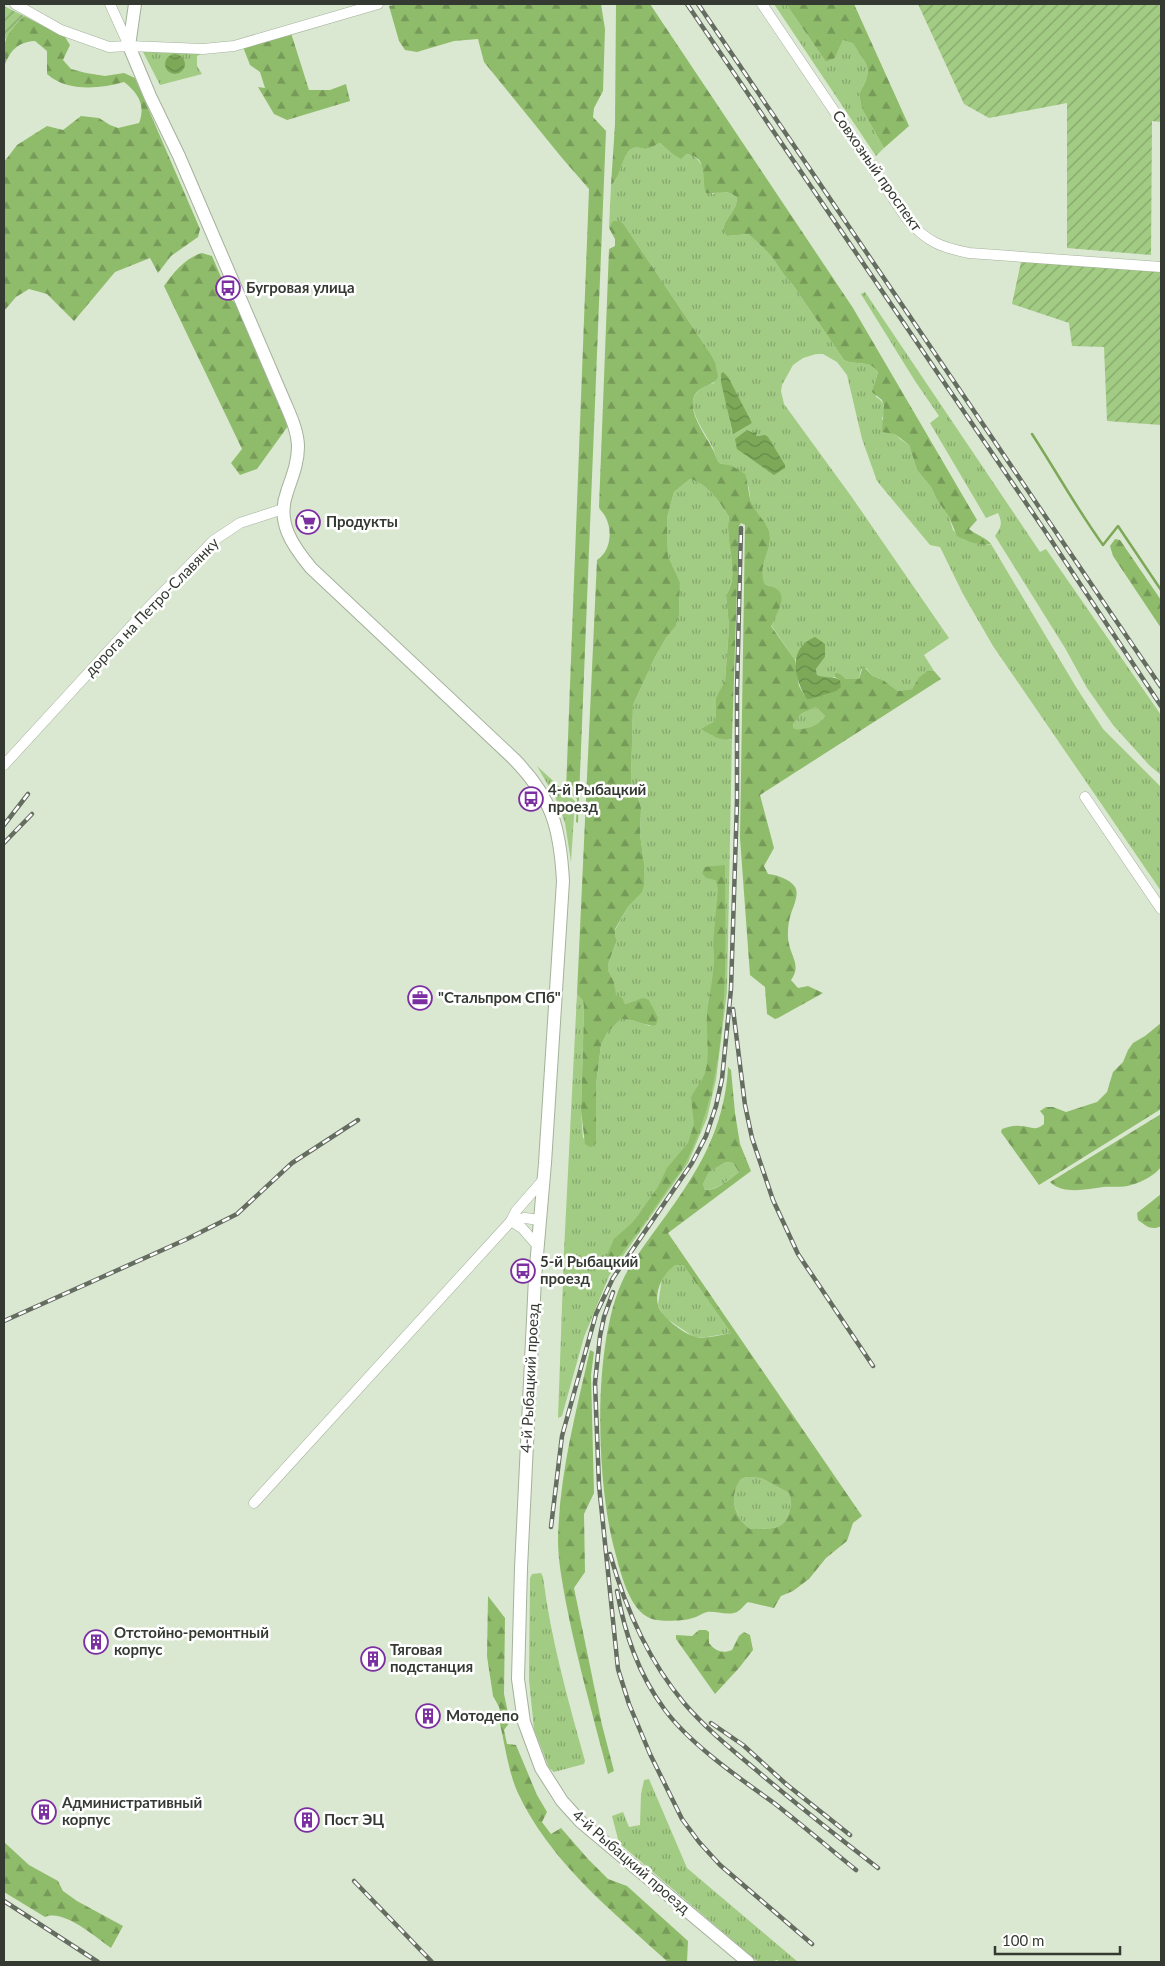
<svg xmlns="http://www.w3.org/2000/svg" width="1165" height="1966" viewBox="0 0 1165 1966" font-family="Lato,sans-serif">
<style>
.grass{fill:url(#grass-tufts);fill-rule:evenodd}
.forest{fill:url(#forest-firs);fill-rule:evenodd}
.garden{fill:url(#garden-furrows)}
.water{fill:url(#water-waves)}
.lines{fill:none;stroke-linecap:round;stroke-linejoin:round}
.stream{stroke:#7ca858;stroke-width:2.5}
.minor-casing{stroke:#a4b19b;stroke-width:11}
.tertiary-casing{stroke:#a4b19b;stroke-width:14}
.minor{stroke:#fff;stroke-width:10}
.tertiary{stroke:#fff;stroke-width:12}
.rail-casing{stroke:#646d60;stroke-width:4.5}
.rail{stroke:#fff;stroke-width:2.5;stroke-dasharray:8;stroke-linecap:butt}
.labels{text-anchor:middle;stroke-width:5;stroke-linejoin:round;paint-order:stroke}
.street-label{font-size:15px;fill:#343a31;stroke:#fff}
.poi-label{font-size:15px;font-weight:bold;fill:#343a31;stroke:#fff;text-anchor:start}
</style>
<defs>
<pattern id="grass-tufts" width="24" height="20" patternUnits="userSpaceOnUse" patternTransform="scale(1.25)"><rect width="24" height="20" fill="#a2cb83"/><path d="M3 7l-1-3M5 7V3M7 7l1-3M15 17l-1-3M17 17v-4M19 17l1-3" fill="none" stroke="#85a66c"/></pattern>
<pattern id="forest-firs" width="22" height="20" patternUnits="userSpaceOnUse" patternTransform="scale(1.25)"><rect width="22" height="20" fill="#8fbc6a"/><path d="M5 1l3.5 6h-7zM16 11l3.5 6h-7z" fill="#769a58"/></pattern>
<pattern id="garden-furrows" width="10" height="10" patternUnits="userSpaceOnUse" patternTransform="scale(1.25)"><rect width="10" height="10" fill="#a2cb83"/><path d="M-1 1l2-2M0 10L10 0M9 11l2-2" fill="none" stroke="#85a66c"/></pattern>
<pattern id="water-waves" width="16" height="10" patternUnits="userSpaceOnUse" patternTransform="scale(1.25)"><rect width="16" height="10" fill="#7ca858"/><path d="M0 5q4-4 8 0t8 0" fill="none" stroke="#668a49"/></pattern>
</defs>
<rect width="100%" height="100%" fill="#dae8d1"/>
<!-- grass -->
<g class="grass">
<path d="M774 4H786L826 62 835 58 843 40 853 42C868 67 874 68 859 94L862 109 884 148 876 156Z"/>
<polygon points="142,50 205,52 197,56 197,66 202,74 160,85"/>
<path d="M660 143 670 152 693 155 698 160 703 166 704 187 713 194C722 190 730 191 737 198 737 211 725 217 723 230L727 236 748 234C757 242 767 250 774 260 780 269 785 277 793 285L844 360C856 366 869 359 878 372L874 385 876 397C885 402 886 409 882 419L900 439 909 445 917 470 931 487 937 500 949 517 953 530 963 539 978 544 989 545 991 544 1076 687 1103 729 1161 787V891L993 646 963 594 940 547 930 545 877 481 862 439 847 375 837 362 823 354H816L803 358 793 365 782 385 781 391 784 404 851 496 949 638 924 655 934 671H927L919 677 912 689 898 691 883 680 873 676 866 668 861 669 859 679C850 682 843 677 834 674L835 677 822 678 817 675 816 669 825 657 804 644 795 660 771 625C778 608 785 609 776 589L763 583C758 566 770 554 770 538 770 525 760 518 753 508 750 502 750 495 749 489 747 474 732 466 719 463 716 458 715 453 713 448 701 425 674 394 714 383L715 362 712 356 625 226 609 228 611 185C621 177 621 157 630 150 635 146 640 148 645 149 650 149 655 145 660 143ZM723 385 752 423 732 431ZM758 431 755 436 762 435 781 469 776 472 753 434Z"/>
<path d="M865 292 1040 552 1046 549 1161 715V775L1150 766 1113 725 1087 688 1065 648 995 536C1001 527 1003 524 998 513L986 518 930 423 939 416 915 381 861 294Z"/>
<path d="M690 479C708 484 720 502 729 517 724 540 741 574 726 595L729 627 725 681 716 705V718L712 723 711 735 729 740 732 739 727 992 716 1080 707 1118 688 1163 609 1276 584 1337 562 1416 558 1418 564 1251 577 994 583 1001 584 1008 581 1111 583 1138 596 1143V1085L601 1045 607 1033 621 1019H628L650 1026 652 1006 649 1000H637L625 1004 615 995 614 982 608 970V964L617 940 615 936V930L628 907 637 897 644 885V863L640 834 641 808 637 794 631 782 633 705 655 657 666 638 676 626 679 615 680 582 668 556 667 518 674 492Z"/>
<path d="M816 707 825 716C819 726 805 730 794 729L793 723 801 714Z"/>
<polygon points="537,766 575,801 571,862 565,823 556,799"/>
<path d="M726 1162 733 1163 739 1172C729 1179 718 1190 705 1190L703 1184 709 1172Z"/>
<polygon points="676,1265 683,1265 731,1333 707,1337 694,1337 664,1317 658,1305 662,1278 670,1268"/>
<path d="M747 1477 761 1478 789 1493C793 1503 790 1523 777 1527 771 1529 756 1529 750 1529 734 1515 728 1498 741 1479Z"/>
<path d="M541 1573 543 1577C551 1640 568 1700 585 1761L584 1764 554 1772 549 1768 534 1729 529 1680 530 1578 532 1574Z"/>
<polygon points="649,1779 687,1868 798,1962 780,1962 777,1960 774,1961 775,1962 758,1962 619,1843 612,1816 623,1812 629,1827 640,1825 641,1794 644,1780"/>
</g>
<!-- forest -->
<g class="forest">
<polygon points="398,4 601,4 605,29 603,91 594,108 593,117 606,131 578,823 576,822 577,799 566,790 589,189 562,158 484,62 478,39 454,41 417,52 405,50 399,41 389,6"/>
<path d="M616 4H650L853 308 977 520 969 529C976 535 987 538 991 544 981 547 966 541 957 536L949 517 937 500 931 487 917 470 909 445 895 434 882 432 884 406 882 400 872 392 878 372C869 359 856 366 844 360L793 285C785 277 780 269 774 260 767 250 757 242 748 234L727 236 723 230C725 217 737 211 737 198 726 187 718 195 706 193 700 178 710 157 686 154L681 159 670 152 660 143C655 145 650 149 645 149 640 148 635 146 630 150 621 158 621 177 611 185L615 124Z"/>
<path d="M786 4H854L909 126 884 148 862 109 859 94C874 68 868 67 853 43L843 40 835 58 826 62Z"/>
<path d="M24 16 65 37 70 45 63 60 71 69 86 73 105 76 124 73 135 78 200 229 198 237 171 256 158 273 150 258 115 272 74 321 47 294 29 289 16 297 4 311 5 255 4 162 17 145 47 126 63 130 81 116 99 118 110 125 118 128 139 123C146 105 138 93 124 82 99 89 67 92 47 74V51L35 41C17 42 10 51 4 67 4 40 3 36 24 16Z"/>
<polygon points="291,33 309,90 330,90 346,84 350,101 287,120 274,114 258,87 265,88 260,72 250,65 243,47"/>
<path d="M613 221H620L625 226 712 356 715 362 718 377C713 386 702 385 696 393 685 409 705 434 712 448 715 453 716 458 719 463L732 466 745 474C749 484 748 500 754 508 760 518 770 525 770 538 770 554 758 566 764 583 767 586 771 586 775 588 790 596 775 616 771 626L795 660 799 686 807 700 823 694 840 680 835 677 834 674 838 673 846 679H859L863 666 873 676 883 680 898 691 912 689 919 677 927 671H934L941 679 760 795 774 848 764 866 768 874C777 875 790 879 795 887 800 895 792 909 790 917 788 924 787 937 789 944 792 958 801 966 791 980L798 988 808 986 823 993 778 1018 775 1019 767 1014 765 987 750 975 740 838 745 525 741 523 739 526 732 739C721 742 710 734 701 729L712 723 716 718V698L725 681 729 627 726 595C741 575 724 540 729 517 720 502 708 484 690 479L674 492 667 518 668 556 680 582 679 615 676 626 666 638 655 657 633 705 631 782 637 794 641 808 640 834 644 863V885L642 892 628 907 615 929V936L617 940 608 964V970L614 982 616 995 622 998 625 1004 643 998 649 1000 658 1018 656 1025C644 1027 634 1018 621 1019L607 1033 601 1045 596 1085V1143L591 1147 585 1144 581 1111 584 1008 583 1001 577 994 597 560C611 551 613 530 605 516 603 512 600 511 599 507L609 249 615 246V239L609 228ZM816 707 825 716C819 726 805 730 794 729L793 724 801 714Z"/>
<path d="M202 253 212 256 230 298 236 304 288 426 257 469 240 475 231 463 242 449 164 286C174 272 185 258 202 253Z"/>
<polygon points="1115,539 1120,540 1161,600 1161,628 1113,556 1110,546"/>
<path d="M725 865C725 963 732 1069 687 1160 682 1171 673 1181 666 1191 648 1219 628 1245 608 1271L602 1265 603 1258 606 1257 614 1239 632 1223 639 1214 658 1187 667 1168 688 1143 694 1124 691 1097C696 1087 704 1080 706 1069 710 1051 706 1033 707 1015 709 991 717 968 713 944L718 889 716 880 706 878 702 873 705 867Z"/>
<path d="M1161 1023V1109L1039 1185 1001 1132 1002 1129C1008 1127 1014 1125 1020 1126 1030 1126 1035 1132 1044 1124V1116L1040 1111 1046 1107H1053L1066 1112 1097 1102 1107 1092 1113 1072 1123 1062 1128 1050 1133 1043 1145 1036Z"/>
<path d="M728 1067 731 1070 735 1113 740 1144 751 1171 668 1233 862 1516 853 1523 847 1541 826 1558 809 1579 793 1591 781 1596 774 1608 748 1602C744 1605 741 1610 737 1612 728 1616 716 1611 707 1612 702 1613 698 1617 693 1618 684 1621 661 1622 652 1619 628 1611 620 1569 614 1548 596 1479 591 1333 628 1270 647 1239 671 1211 690 1180 712 1146 726 1108 728 1067ZM726 1162 733 1163 739 1172C729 1179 718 1191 705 1190L703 1184 709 1172ZM676 1265H683L731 1333C719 1335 707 1339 696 1337 684 1334 661 1317 658 1305 654 1291 664 1271 676 1265ZM747 1477 761 1478 789 1493C793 1503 790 1523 777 1527 772 1529 756 1529 750 1529 734 1516 728 1498 741 1479Z"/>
<path d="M1161 1114V1167C1154 1176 1142 1182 1131 1185 1122 1188 1112 1186 1103 1187 1087 1189 1063 1195 1050 1182Z"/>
<path d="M1161 1194V1226C1152 1231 1146 1226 1138 1220L1137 1213Z"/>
<path d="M590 1350 594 1352 591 1375 594 1493 584 1514 585 1572 574 1588 602 1725 614 1771 608 1774C594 1719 578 1664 567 1608 563 1586 558 1562 558 1540 559 1475 576 1412 590 1350Z"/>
<path d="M488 1596 505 1618 504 1694 510 1722 504 1730 507 1744 516 1745 537 1795 547 1812 542 1822 551 1834 561 1828 588 1859 608 1879 627 1886 688 1941 687 1962H668C612 1911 549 1861 517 1791 508 1770 505 1745 500 1724L502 1721 499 1707 493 1696 487 1656Z"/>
<path d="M699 1630H706L709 1632V1643C715 1651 723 1654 732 1650L739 1636 744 1632 750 1635 753 1650 739 1668 715 1694 676 1639V1635L692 1636Z"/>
<path d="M4 1842 29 1865 58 1881 63 1891 77 1901 123 1926 111 1948C95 1937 64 1909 45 1917L4 1892Z"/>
</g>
<!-- garden -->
<g class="garden">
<polygon points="918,4 1161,4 1161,122 1152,121 1151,255 1067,248 1067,103 989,118 964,104"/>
<polygon points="4,6 24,16 16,24 4,41"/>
<polygon points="1021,262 1161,271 1161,425 1107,421 1104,347 1072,346 1069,323 1012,304"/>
</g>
<!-- water -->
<g class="water">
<circle cx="175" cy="64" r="10"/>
<polygon points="723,372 728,377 752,423 733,434 721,382 721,374"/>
<polygon points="747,430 753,433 758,430 756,436 765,435 768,437 785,465 785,468 774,475 737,449 735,439"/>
<path d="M815 637 825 644V657L816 669 817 675C825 679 832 675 840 680L841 687 836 691 807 700C795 679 786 649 815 637Z"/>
</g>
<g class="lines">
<!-- stream -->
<path class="stream" d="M1032 434C1056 471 1077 509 1103 545L1118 526 1161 590"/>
<!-- minor casing -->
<g class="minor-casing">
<g id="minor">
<polyline points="15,4 61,30 109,47 129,46 203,49 234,46 378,4"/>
<polyline points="110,4 129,46"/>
<path d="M762 4 907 219C927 242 940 247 969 253L1161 267"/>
<polyline points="4,765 147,609 213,541 240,523 283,509"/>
<polyline points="1085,797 1161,909"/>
<polyline points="537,1245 522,1228 511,1221 516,1211 543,1180"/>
<polyline points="254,1503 511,1221 525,1218 539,1220"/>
</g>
</g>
<!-- tertiary casing -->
<g class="tertiary-casing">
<path id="tertiary" d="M135 4 129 46 150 96 179 156 285 403C291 417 298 432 298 447 298 463 292 477 287 492 276 522 292 545 311 568L514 759C552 798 560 827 563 881L545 1163 535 1278 521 1568 518 1679 524 1722 541 1768 562 1801 581 1822 748 1962"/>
</g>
<!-- minor -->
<use href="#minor" class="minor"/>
<!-- tertiary -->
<use href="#tertiary" class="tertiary"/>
<!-- rail casing -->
<g class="rail-casing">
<g id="rail">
<polyline points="687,4 1045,531 1161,706"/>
<polyline points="698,4 1161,687"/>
<polyline points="4,825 28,794"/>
<polyline points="4,843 32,814"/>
<polyline points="733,1009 745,1105 752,1138 773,1200 798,1254 873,1366"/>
<polyline points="613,1292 604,1317 600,1336 595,1383 599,1485 618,1669 629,1704 650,1754 682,1819 699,1842 720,1865 812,1944"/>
<polyline points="4,1321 187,1239 237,1214 292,1163 358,1120"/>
<polyline points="551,1527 562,1436 596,1314 613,1278 692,1163 706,1136 716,1106 722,1079 731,989 737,801 737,690 741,528"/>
<path d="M610 1554C625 1607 648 1660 684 1703 707 1730 735 1752 762 1775 800 1807 839 1838 878 1868"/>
<path d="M617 1591C625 1634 638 1674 665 1710 690 1744 739 1778 774 1803 802 1825 829 1848 856 1870"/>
<polyline points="711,1723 743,1745 786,1784 850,1835"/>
<polyline points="354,1881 432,1962"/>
<polyline points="4,1901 98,1962"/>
</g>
</g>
<!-- rail -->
<use href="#rail" class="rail"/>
</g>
<!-- icons -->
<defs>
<g id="bus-ring" transform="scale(1.25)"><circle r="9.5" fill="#fff" stroke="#7c2fa1" stroke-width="1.5"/><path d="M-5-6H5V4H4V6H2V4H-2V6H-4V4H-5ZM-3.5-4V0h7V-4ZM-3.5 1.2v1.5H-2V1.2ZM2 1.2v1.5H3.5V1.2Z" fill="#7c2fa1"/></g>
<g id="supermarket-ring" transform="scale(1.25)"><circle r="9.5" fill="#fff" stroke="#7c2fa1" stroke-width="1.5"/><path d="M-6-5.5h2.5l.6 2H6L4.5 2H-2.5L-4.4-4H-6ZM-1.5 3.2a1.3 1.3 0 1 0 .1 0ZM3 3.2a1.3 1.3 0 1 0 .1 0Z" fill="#7c2fa1"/></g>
<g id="office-ring" transform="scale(1.25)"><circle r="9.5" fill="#fff" stroke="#7c2fa1" stroke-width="1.5"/><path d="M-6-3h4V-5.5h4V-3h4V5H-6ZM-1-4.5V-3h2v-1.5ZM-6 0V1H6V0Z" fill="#7c2fa1"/></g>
<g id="building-ring" transform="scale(1.25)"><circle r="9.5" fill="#fff" stroke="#7c2fa1" stroke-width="1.5"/><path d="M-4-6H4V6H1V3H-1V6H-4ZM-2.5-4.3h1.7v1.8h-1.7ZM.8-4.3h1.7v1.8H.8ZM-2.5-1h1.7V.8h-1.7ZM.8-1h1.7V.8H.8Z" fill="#7c2fa1"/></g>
</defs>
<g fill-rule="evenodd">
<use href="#bus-ring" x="228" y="288"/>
<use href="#supermarket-ring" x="308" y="522"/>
<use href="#bus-ring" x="531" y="799"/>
<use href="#office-ring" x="420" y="998"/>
<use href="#bus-ring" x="523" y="1271"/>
<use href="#building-ring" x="96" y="1642"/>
<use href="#building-ring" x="373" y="1659"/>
<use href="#building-ring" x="428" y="1716"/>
<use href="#building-ring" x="44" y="1812"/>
<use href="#building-ring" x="307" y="1820"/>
</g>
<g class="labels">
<!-- street labels -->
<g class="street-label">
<text transform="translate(877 171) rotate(55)" y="5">Совхозный проспект</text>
<text transform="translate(152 607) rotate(-46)" y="5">дорога на Петро-Славянку</text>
<text transform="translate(530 1378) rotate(-87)" y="5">4-й Рыбацкий проезд</text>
<text transform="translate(631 1862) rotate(41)" y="5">4-й Рыбацкий проезд</text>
</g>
<!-- poi labels -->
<g class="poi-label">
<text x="246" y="293">Бугровая улица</text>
<text x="326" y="527">Продукты</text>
<text x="548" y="795">4-й Рыбацкий<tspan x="548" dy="17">проезд</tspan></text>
<text x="438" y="1003">"Стальпром СПб"</text>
<text x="540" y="1267">5-й Рыбацкий<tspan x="540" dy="17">проезд</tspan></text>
<text x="114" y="1638">Отстойно-ремонтный<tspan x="114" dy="17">корпус</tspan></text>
<text x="390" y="1655">Тяговая<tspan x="390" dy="17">подстанция</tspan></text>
<text x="446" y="1721">Мотодепо</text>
<text x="62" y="1808">Административный<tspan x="62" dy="17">корпус</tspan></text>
<text x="324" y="1825">Пост ЭЦ</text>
</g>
</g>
<!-- border -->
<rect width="1165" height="1966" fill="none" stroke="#343a31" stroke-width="10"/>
<!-- scale -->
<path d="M995 1946v8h125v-8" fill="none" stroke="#343a31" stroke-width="2.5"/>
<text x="1002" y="1946" font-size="15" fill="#343a31" stroke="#ffffff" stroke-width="4" paint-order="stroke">100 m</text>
</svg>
